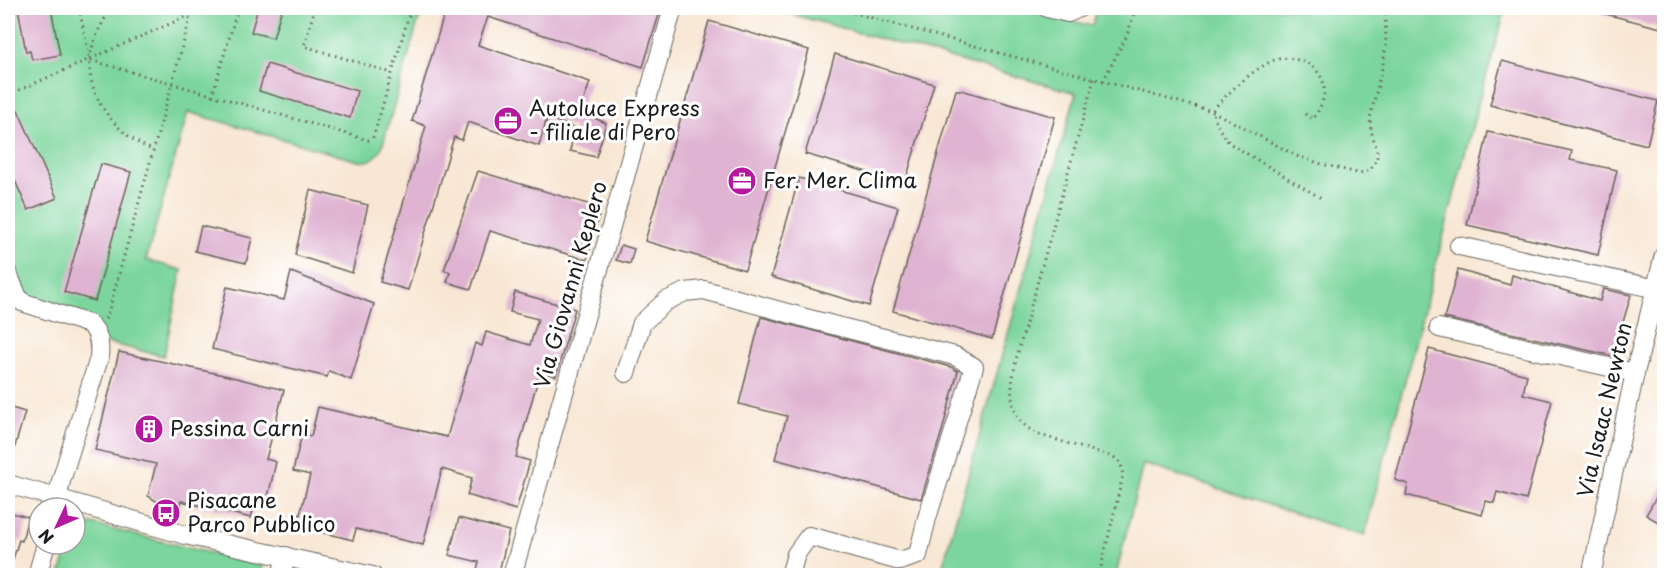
<svg xmlns="http://www.w3.org/2000/svg" width="1672" height="583" viewBox="0 0 1672 583" font-family="'Playpen Sans',sans-serif">
<style>
.green{fill:#7bd59c;stroke:#4c785c;stroke-width:1.5}
.building{fill:#dfb3d1}
.lines{fill:none;stroke-linecap:round;stroke-linejoin:round}
.minor-casing{stroke:#69635c;stroke-width:20}
.path{stroke:#69635c;stroke-width:3;stroke-dasharray:1.5 4.5;stroke-linecap:butt}
.minor{stroke:#fff;stroke-width:18}
.labels{text-anchor:middle;stroke-width:6;stroke-linejoin:round;paint-order:stroke}
.poi-label{font-size:21px;fill:#1c1c1c;stroke:#fff;text-anchor:start}
.street-label{font-size:21px;fill:#1c1c1c;stroke:#fff}
</style>
<rect width="100%" height="100%" fill="#fff"/>
<filter id="ink" filterUnits="userSpaceOnUse"><feTurbulence type="fractalNoise" baseFrequency=".0167" numOctaves="2"/><feDisplacementMap in="SourceGraphic" scale="12" xChannelSelector="R" yChannelSelector="G"/><feConvolveMatrix kernelMatrix="1 2 1 2 8 2 1 2 1" color-interpolation-filters="sRGB"/></filter>
<filter id="wash" filterUnits="userSpaceOnUse"><feTurbulence type="fractalNoise" baseFrequency=".008" numOctaves="4" result="noise"/><feDisplacementMap in="SourceGraphic" scale="24" xChannelSelector="R" yChannelSelector="G"/><feGaussianBlur stdDeviation="1.35" result="paint"/><feColorMatrix in="noise" values="0 0 0 0 0 0 0 0 0 0 0 0 0 0 0 0 0 1.4 0 .05"/><feComposite in="paint" operator="in"/></filter>
<g filter="url(#wash)">
<rect width="100%" height="100%" fill="#f8e7d4"/>
<!-- green -->
<g class="green">
<path d="M8 8H422L382 147C377 158 370 163 358 161L188 112 146 260 182 270 164 356 99 341 97 334 29 305 8 274Z"/>
<polygon points="769,8 1023,8 1092,26 1097,8 1506,8 1479,101 1364,536 1143,464 1116,575 940,575 1076,93"/>
<polygon points="75,520 263,566 260,576 60,575 69,544 75,544"/>
</g>
<g id="blocks">
<!-- building -->
<g class="building">
<polygon points="18,8 51,8 60,55 32,60 30,51 26,52"/>
<polygon points="258,8 282,8 273,38 251,32"/>
<polygon points="446,8 661,8 643,67 488,17 478,45 590,82 580,112 606,123 603,135 596,157 570,151 575,128 547,118 539,146 468,122 462,140 454,137 408,290 380,282 426,126 412,121"/>
<polygon points="1597,8 1665,8 1665,29 1597,12"/>
<polygon points="709,21 809,50 745,270 645,241"/>
<polygon points="835,54 934,84 905,183 805,154"/>
<polygon points="1502,61 1658,101 1647,145 1490,105"/>
<polygon points="267,64 357,91 350,118 259,91"/>
<polygon points="956,90 961,90 1055,117 992,339 893,311"/>
<polygon points="18,110 57,198 28,210 8,165 8,114"/>
<polygon points="1488,132 1572,151 1570,160 1617,170 1598,255 1467,225"/>
<polygon points="101,164 131,172 95,301 64,292"/>
<polygon points="478,171 601,208 587,260 490,231 471,289 447,282 450,272 444,270"/>
<polygon points="799,178 898,207 869,306 771,277"/>
<polygon points="310,190 368,205 352,273 295,255"/>
<polygon points="201,226 252,238 246,263 195,251"/>
<polygon points="621,245 634,249 630,264 616,260"/>
<polygon points="1458,270 1510,285 1512,275 1600,301 1603,289 1631,295 1613,356 1444,318"/>
<polygon points="291,272 374,304 351,380 329,371 327,377 212,349 227,287 284,300"/>
<polygon points="515,292 575,309 556,376 540,372 516,457 530,461 516,510 467,495 472,478 442,469 423,545 356,529 353,540 297,526 310,475 293,471 302,434 311,436 318,407 447,437 475,343 482,346 486,332 530,345 538,319 510,312"/>
<polygon points="761,317 951,367 958,371 942,431 921,499 775,459 787,416 739,404"/>
<polygon points="1429,349 1527,375 1523,394 1552,401 1526,500 1497,492 1494,503 1486,501 1482,515 1406,495 1408,484 1395,480"/>
<polygon points="119,352 228,376 284,390 266,459 276,462 268,497 257,495 251,518 181,501 180,506 164,506 148,496 156,464 95,450"/>
<polygon points="8,407 25,412 11,460 8,460"/>
<polygon points="1665,482 1665,526 1646,515"/>
<polygon points="8,512 28,517 22,541 19,540 10,569 8,569"/>
<polygon points="459,518 509,531 498,576 475,576 479,562 449,555"/>
</g>
</g>
</g>
<g filter="url(#ink)">
<use href="#blocks" fill-opacity="0" stroke="#69635c" stroke-width="1.5"/>
<g class="lines">
<!-- minor casing -->
<g class="minor-casing">
<g id="minor">
<polyline points="1047,8 1068,13 1079,8"/>
<polyline points="1459,246 1657,289"/>
<path d="M8 274 18 297 22 302 89 324C100 332 100 346 99 358L61 481 56 507"/>
<polyline points="1439,328 1635,373"/>
<polyline points="626,373 642,323 666,301 685,292 704,290 813,320 955,356 974,367 927,518 918,555 900,561 809,536 796,554 790,576"/>
<polyline points="8,484 185,535 373,576"/>
<polyline points="37,576 46,544"/>
<polyline points="281,576 286,556"/>
<polyline points="512,576 673,8"/>
<polyline points="1591,576 1635,373 1664,255"/>
</g>
</g>
<!-- path -->
<g class="path">
<polyline points="79,8 90,60 368,140 372,139 374,135 411,8"/>
<path d="M111 8C102 23 92 41 90 59 86 98 119 137 153 150"/>
<polyline points="315,8 304,46 392,73"/>
<polyline points="836,8 1212,111 1297,156 1322,164 1357,173 1366,172 1372,167 1377,159 1377,151 1371,130 1370,118 1383,64 1386,46 1385,8"/>
<path d="M1094 79 1016 360C1010 392 1005 419 1040 435L1110 456 1115 458 1121 463 1123 475 1099 576"/>
<polyline points="1103,81 1127,35 1136,8"/>
<polyline points="8,95 206,8"/>
<polyline points="212,96 238,8"/>
<path d="M1305 114 1313 119C1319 110 1325 100 1324 88 1323 67 1298 55 1278 59 1258 64 1225 95 1212 111L1218 127 1229 143 1321 198"/>
<polyline points="105,319 107,317 193,8"/>
</g>
<!-- minor -->
<use href="#minor" class="minor"/>
</g>
</g>
<!-- icons -->
<defs>
<g id="office-disc" transform="scale(1.5)"><circle r="9.5" fill="#b5179e" stroke="#fff"/><path d="M-6-3h4V-5.5h4V-3h4V5H-6ZM-1-4.5V-3h2v-1.5ZM-6 0V1H6V0Z" fill="#fff"/></g>
<g id="building-disc" transform="scale(1.5)"><circle r="9.5" fill="#b5179e" stroke="#fff"/><path d="M-4-6H4V6H1V3H-1V6H-4ZM-2.5-4.3h1.7v1.8h-1.7ZM.8-4.3h1.7v1.8H.8ZM-2.5-1h1.7V.8h-1.7ZM.8-1h1.7V.8H.8Z" fill="#fff"/></g>
<g id="bus-disc" transform="scale(1.5)"><circle r="9.5" fill="#b5179e" stroke="#fff"/><path d="M-5-6H5V4H4V6H2V4H-2V6H-4V4H-5ZM-3.5-4V0h7V-4ZM-3.5 1.2v1.5H-2V1.2ZM2 1.2v1.5H3.5V1.2Z" fill="#fff"/></g>
</defs>
<g fill-rule="evenodd">
<use href="#office-disc" x="508" y="121"/>
<use href="#office-disc" x="742" y="181"/>
<use href="#building-disc" x="149" y="429"/>
<use href="#bus-disc" x="166" y="513"/>
</g>
<g class="labels">
<!-- poi labels -->
<g class="poi-label">
<text x="529" y="116">Autoluce Express<tspan x="529" dy="24">- filiale di Pero</tspan></text>
<text x="763" y="188">Fer. Mer. Clima</text>
<text x="170" y="436">Pessina Carni</text>
<text x="187" y="508">Pisacane<tspan x="187" dy="24">Parco Pubblico</tspan></text>
</g>
<!-- street labels -->
<g class="street-label">
<text transform="translate(571 285) rotate(-74)" y="7">Via Giovanni Keplero</text>
<text transform="translate(1605 410) rotate(-77)" y="7">Via Isaac Newton</text>
</g>
</g>
<!-- margin -->
<rect width="1672" height="583" fill="none" stroke="#fff" stroke-width="30"/>
<!-- north arrow -->
<g transform="translate(57 526) rotate(226)"><circle r="28" fill="#ffffff" stroke="#a4a4a4" stroke-width="1.5"/>
<path d="M0-4.5L10 22L0 15L-10 22Z" fill="#b5179e"/>
<text y="-9" font-size="16" font-weight="bold" text-anchor="middle" fill="#1c1c1c">N</text>
</g>
</svg>
